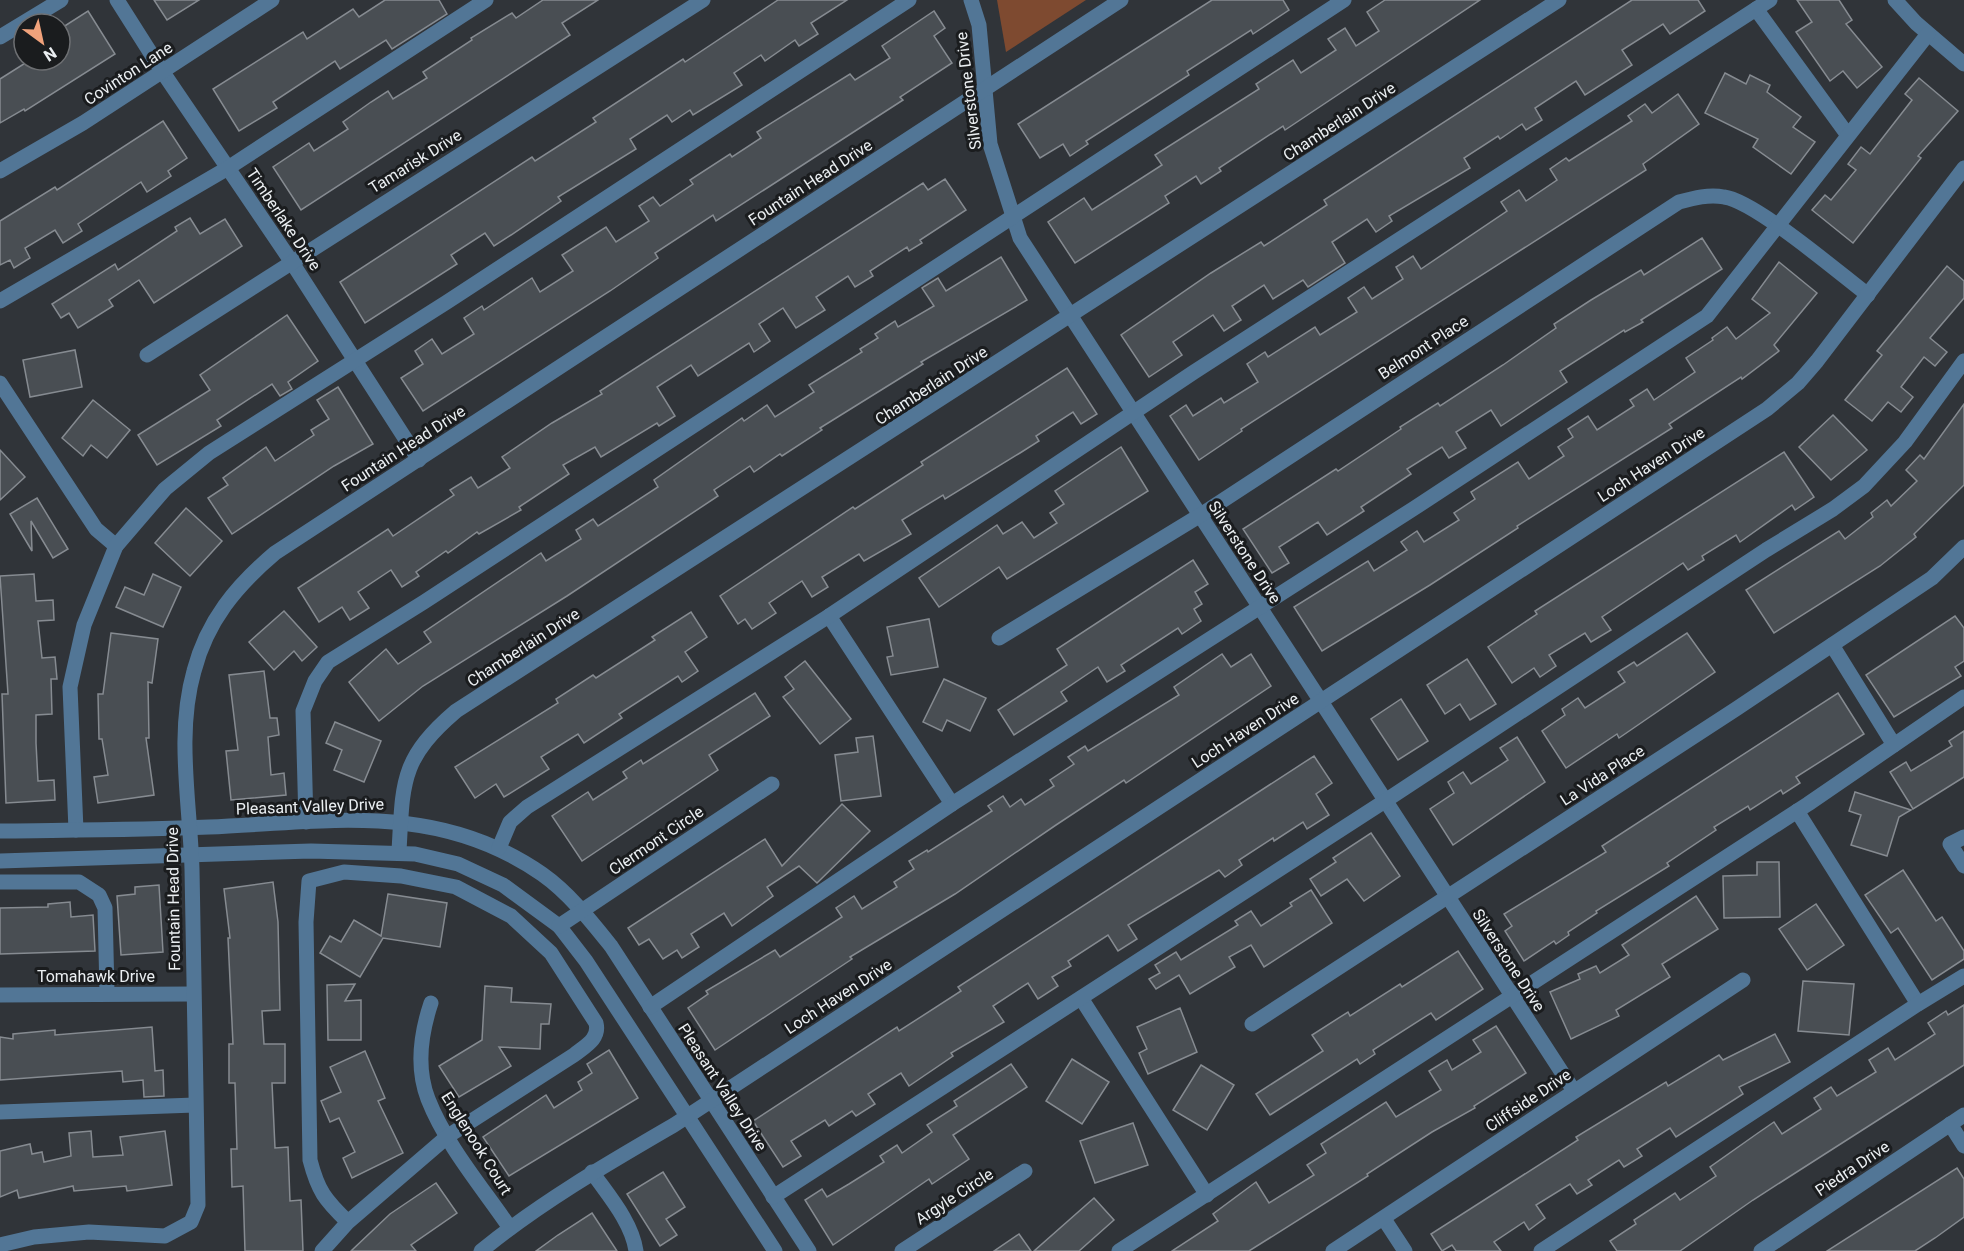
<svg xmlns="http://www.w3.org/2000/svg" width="1964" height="1251" viewBox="0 0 1964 1251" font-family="Roboto,sans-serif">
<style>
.green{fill:#7e4a30}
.building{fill:#494e53;stroke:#868b91;stroke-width:1.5}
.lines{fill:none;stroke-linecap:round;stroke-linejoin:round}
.minor{stroke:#527696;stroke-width:15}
.labels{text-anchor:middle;stroke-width:6;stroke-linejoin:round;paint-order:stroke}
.street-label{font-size:16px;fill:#ebeff2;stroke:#1a1c1e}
</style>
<rect width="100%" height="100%" fill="#303439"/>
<!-- green -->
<polygon class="green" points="997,0 1086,0 1006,52"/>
<!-- building -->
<g class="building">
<polygon points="154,0 199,0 167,20"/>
<polygon points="385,0 439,0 447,14 392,49 386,40 340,69 335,61 273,102 277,108 239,131 213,89 303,32 307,39 353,9 359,17"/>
<polygon points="543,0 598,0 562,23 570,35 301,210 273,167 309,143 314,151 348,129 343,122 371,102 388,91 393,99 427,78 423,72 472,40 471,38 512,13 516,18"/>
<polygon points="778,0 847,0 811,23 818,34 799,46 795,40 765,61 761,55 734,73 742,85 693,115 690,110 672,122 667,115 630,139 636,149 558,197 561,201 511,235 494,246 485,233 451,255 457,264 365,323 340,282 532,157 535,161 596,122 593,118 683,59 685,62"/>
<polygon points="1212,0 1283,0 1289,10 1253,34 1251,30 1187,71 1189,75 1086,141 1088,144 1070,156 1063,144 1040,158 1018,124"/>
<polygon points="1385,0 1480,0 1285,130 1283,126 1219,168 1221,171 1201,184 1196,176 1165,196 1169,203 1075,263 1048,222 1084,198 1092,210 1162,165 1155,155 1259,89 1256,84 1293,60 1301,73 1336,50 1328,39 1345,28 1356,46 1379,31 1367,12"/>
<polygon points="1632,0 1698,0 1705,11 1670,34 1663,24 1622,50 1632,65 1585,95 1576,81 1535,108 1542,120 1526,130 1522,124 1500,139 1498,136 1464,158 1470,168 1389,216 1392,221 1376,232 1367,219 1332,242 1345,263 1308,287 1303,280 1273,299 1264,285 1232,306 1241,320 1224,331 1213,315 1173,342 1182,355 1149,377 1121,335 1211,273 1261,242 1264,246 1327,205 1324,200"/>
<polygon points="1797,0 1839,0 1852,20 1846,24 1882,67 1857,88 1843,71 1830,81 1796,32 1812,22"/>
<polygon points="88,11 115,54 25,111 24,109 0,123 0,79 30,60 60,60 60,29"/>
<polygon points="934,11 945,28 934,36 952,63 900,97 903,100 716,221 713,215 655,253 658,258 610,291 423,411 401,378 423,364 415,351 432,339 442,354 474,334 464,318 482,306 484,310 532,278 540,292 573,271 562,255 606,227 616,242 649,221 639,206 653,197 660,206 693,184 690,180 730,154 732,157 761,138 757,132 850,74 855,80 890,58 882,46"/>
<polygon points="1725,73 1746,84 1750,75 1770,85 1767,92 1801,117 1793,127 1815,142 1791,174 1753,147 1758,139 1705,113"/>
<polygon points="1919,78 1958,111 1918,156 1921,158 1853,243 1812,210 1825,195 1831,200 1856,170 1848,164 1861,147 1870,154 1912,100 1905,94"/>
<polygon points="1678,94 1699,124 1643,164 1646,170 1241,429 1242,431 1199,460 1170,416 1186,405 1193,416 1221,398 1224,403 1258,382 1247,364 1265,352 1268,357 1315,327 1320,335 1357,312 1348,298 1364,287 1372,299 1403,279 1396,267 1413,256 1421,269 1507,211 1501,202 1519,190 1526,201 1557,180 1550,169 1566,158 1569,161 1632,121 1628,116 1645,104 1652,113"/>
<polygon points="163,121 187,158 168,171 171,176 147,192 141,182 78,224 82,231 63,243 55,230 25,248 30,258 14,268 10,260 0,265 0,221 55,187 57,190"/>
<polygon points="945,179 966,210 920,240 922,243 909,251 907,247 870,271 873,276 855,287 848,276 816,297 825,310 796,328 783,308 759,324 770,341 754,352 749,343 698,376 691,365 657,387 675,416 659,426 657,423 601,457 595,447 563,465 569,474 519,507 521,510 479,534 477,532 448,553 446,551 416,572 419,576 402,587 391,570 358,592 369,608 350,620 342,607 319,622 298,588 388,529 393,536 454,495 450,490 471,477 478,488 510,468 502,457 552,423 602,394 600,391 923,183 928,190"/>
<polygon points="190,218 200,234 225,219 242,246 154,303 139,280 109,300 113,306 78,328 69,313 61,318 52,304 115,264 118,270 177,231 175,227"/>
<polygon points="1702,238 1722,269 1641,320 1643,322 1625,332 1624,330 1560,371 1567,382 1501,426 1491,410 1456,432 1466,448 1449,458 1442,447 1407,469 1411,474 1361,507 1364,511 1327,535 1318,522 1279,547 1289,563 1272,573 1243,529 1336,469 1338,471 1401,429 1400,427 1438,403 1440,406 1503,365 1556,328 1554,324 1591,300 1641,270 1644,275"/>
<polygon points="1001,257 1027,300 921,362 923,364 820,428 822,430 782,456 780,454 754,472 750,466 714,490 718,496 567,596 423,686 379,721 349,682 386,649 398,664 431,642 424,632 541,553 546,561 581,539 576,530 593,519 598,526 658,487 654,480 742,418 744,421 767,405 775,417 814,392 809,385 862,352 860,349 878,338 875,334 895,321 898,327 934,306 922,288 925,286 938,278 946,291"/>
<polygon points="1779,262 1817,293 1774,345 1779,351 1742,379 1741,377 1669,424 1672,428 1517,526 1518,528 1430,585 1322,651 1294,607 1368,561 1374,571 1407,550 1401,542 1417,531 1424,542 1459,520 1454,513 1475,499 1471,492 1518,462 1529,479 1564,456 1558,447 1573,437 1568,429 1588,416 1597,430 1634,406 1630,400 1647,389 1654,400 1695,372 1686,358 1713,340 1712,338 1727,327 1736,339 1770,313 1752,299"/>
<polygon points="1947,266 1964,281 1964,298 1930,338 1947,352 1935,366 1924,357 1901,387 1913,397 1901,412 1888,402 1872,421 1845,400 1882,355 1877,351"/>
<polygon points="287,315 318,361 288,382 292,389 280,396 272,384 217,420 221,426 157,465 138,435 210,390 200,375"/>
<polygon points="75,350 82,387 30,397 23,360"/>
<polygon points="1067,368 1097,414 1081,424 1073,412 1036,436 1039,441 1020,453 945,499 943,495 902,520 911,534 864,561 859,554 822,577 828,587 812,597 802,581 769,603 776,613 752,629 745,619 738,624 720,596 853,507 855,509 923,465 921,462"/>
<polygon points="338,387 373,444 334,466 232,534 208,498 228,485 223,478 266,447 275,461 314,435 311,430 329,419 317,400"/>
<polygon points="93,400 130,430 107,458 91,445 83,456 62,438"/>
<polygon points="1964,404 1964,485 1914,534 1916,537 1880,566 1774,633 1746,590 1839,531 1845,539 1873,517 1871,513 1887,500 1891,506 1917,481 1906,470 1920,455 1924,459"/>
<polygon points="1833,415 1867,450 1831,480 1799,447"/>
<polygon points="1121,447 1148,491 1007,579 999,567 939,607 919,578 997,525 1003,534 1022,522 1034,538 1057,523 1050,513 1064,504 1055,491"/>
<polygon points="0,450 25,477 0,500"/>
<polygon points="1784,452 1814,497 1795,510 1792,505 1740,542 1736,535 1702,556 1704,560 1688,570 1683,563 1602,617 1611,630 1591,642 1585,633 1549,655 1556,666 1540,677 1534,668 1512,683 1488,647 1537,614 1535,611"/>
<polygon points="37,498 68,549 53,558 31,521 32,551 10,514"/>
<polygon points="186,508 222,541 190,576 155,543"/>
<polygon points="1193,560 1208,584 1195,592 1202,604 1194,609 1201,621 1182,634 1178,628 1121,665 1125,671 1107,682 1098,667 1061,692 1067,701 1014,735 998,710 1067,665 1057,649"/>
<polygon points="34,574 36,601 53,600 54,620 38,621 42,658 55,657 57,679 51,679 52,714 36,715 36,743 38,781 54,780 55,800 6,803 2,694 8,694 0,576"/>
<polygon points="153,574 181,587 163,627 116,607 125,587 144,595"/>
<polygon points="284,611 317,647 302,661 294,651 274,670 249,642"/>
<polygon points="691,612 707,637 685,652 698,671 682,682 678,676 619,714 622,718 584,743 578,734 541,757 549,769 504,797 496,784 475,798 455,767 558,703 556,699 593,675 596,678 655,640 652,637"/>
<polygon points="1955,616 1964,628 1964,661 1955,667 1961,676 1894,717 1866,675"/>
<polygon points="929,619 938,667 891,675 887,657 893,656 887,627"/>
<polygon points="111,633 158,639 152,683 148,682 149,738 146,738 154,795 98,803 94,777 108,775 102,739 99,739 98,694 103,694"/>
<polygon points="1687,633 1715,672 1619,738 1617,734 1566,768 1542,731 1565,715 1562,709 1578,698 1585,708 1625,682 1618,672 1634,662 1637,666"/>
<polygon points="1222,654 1231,667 1251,654 1271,686 1126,783 1124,780 1056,825 955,894 850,957 852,959 715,1050 688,1008 708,994 706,991 775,950 780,957 842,917 836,908 854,896 862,909 897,887 894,882 914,869 909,861 927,850 928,852 992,811 988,806 1003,796 1010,807 1021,799 1025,805 1054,786 1050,780 1074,764 1068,757 1085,746 1088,751 1179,695 1174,687"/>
<polygon points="1467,659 1496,704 1470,720 1460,704 1445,714 1427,685"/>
<polygon points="805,661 851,719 820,744 783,697 794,689 785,677"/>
<polygon points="264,671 270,718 277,718 279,735 268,737 271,775 284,773 286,795 231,800 226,751 238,750 229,675"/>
<polygon points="944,679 986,698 970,731 947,720 942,731 923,722"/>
<polygon points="755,693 770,716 709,755 718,770 582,861 552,816 588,792 593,800 627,778 623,772 641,760 643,764"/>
<polygon points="1838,693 1864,734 1796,777 1800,783 1783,794 1781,790 1750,810 1748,806 1714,827 1716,830 1667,863 1669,866 1596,911 1597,913 1568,932 1569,935 1556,944 1554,941 1524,961 1505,931 1512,926 1504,914 1606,852 1602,846"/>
<polygon points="1401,699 1428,741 1398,760 1371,719"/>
<polygon points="335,722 381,741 364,782 334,770 342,750 326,743"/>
<polygon points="1964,731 1964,777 1913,809 1890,772 1906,762 1911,771 1952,746 1949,741"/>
<polygon points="873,736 881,796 841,801 835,755 858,752 856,738"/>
<polygon points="1517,737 1545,782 1453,845 1430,809 1454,793 1448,782 1463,772 1471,784 1508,760 1500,748"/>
<polygon points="1314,756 1332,783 1316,794 1329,815 1307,829 1303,822 1274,841 1273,838 1239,860 1242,865 1225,877 1219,870 1128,925 1137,939 1118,951 1108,935 1068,961 1071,966 1052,977 1058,986 1038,999 1028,983 993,1006 1004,1022 951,1053 953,1056 909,1086 901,1073 868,1094 875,1104 856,1116 852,1111 829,1126 825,1120 791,1141 801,1156 783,1167 753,1121 897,1027 899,1031 961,991 958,987"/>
<polygon points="1855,792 1911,810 1899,817 1887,856 1851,845 1861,815 1849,811"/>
<polygon points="842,804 870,831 817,883 799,866 767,887 773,896 732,926 724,913 691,934 699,947 682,958 677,950 663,959 649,939 639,945 628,928 765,839 782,866"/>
<polygon points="1371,833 1400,876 1364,901 1347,879 1321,896 1310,879 1336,862 1333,858"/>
<polygon points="1757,862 1779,862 1780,917 1724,918 1723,876 1757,875"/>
<polygon points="1903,870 1936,921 1942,917 1964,951 1964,959 1932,980 1898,928 1891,933 1865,895"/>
<polygon points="273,882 278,922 280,1010 262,1011 264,1044 285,1044 285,1083 272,1083 275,1148 288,1147 290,1201 301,1200 303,1251 245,1251 243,1186 232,1187 231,1149 237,1149 235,1083 229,1083 229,1044 233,1044 228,938 230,938 224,889"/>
<polygon points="159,885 163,952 121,955 117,896 135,894 135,887"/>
<polygon points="1311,890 1332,923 1264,967 1251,945 1229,957 1235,967 1190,994 1179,975 1156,989 1149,979 1160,973 1155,965 1176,952 1181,960 1238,925 1235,921 1251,911 1261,926 1292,906 1290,903"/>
<polygon points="388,894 447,903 440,947 383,938 360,977 320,953 330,936 341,942 354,920 381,936"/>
<polygon points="1696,896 1718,929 1662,964 1670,977 1616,1010 1619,1016 1571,1039 1550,992 1580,979 1578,974 1596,966 1600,973 1629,955 1622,945"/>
<polygon points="70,902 71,917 93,915 95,951 0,954 0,908 48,907 48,904"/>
<polygon points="1816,904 1844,945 1807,970 1779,929"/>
<polygon points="1458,951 1483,989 1436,1020 1431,1013 1373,1050 1375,1054 1360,1064 1357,1059 1270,1115 1256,1094 1323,1051 1312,1035 1348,1012 1350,1016 1400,984 1402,987"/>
<polygon points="1803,981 1854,984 1849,1035 1798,1031"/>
<polygon points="355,984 345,1001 361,1000 361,1040 328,1040 327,985"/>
<polygon points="485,986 512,988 511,1002 551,1004 549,1024 541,1024 540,1049 499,1047 511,1066 459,1097 439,1066 482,1040"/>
<polygon points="1964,1005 1964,1065 1753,1200 1680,1251 1617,1251 1610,1241 1636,1224 1634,1220 1675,1193 1680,1200 1716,1176 1710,1167 1758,1133 1774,1122 1782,1134 1821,1109 1814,1098 1831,1087 1837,1096 1876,1072 1869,1060 1888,1048 1895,1060 1935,1034 1928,1023 1946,1011 1948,1015"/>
<polygon points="1180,1008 1197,1052 1148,1074 1139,1053 1147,1049 1137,1027"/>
<polygon points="1496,1026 1526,1073 1474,1106 1475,1108 1432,1132 1367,1174 1368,1176 1249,1251 1172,1251 1218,1221 1213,1214 1256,1182 1269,1203 1314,1175 1307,1165 1326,1153 1321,1144 1386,1102 1396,1117 1441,1090 1429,1071 1447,1060 1452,1070 1481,1052 1473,1040"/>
<polygon points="152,1027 155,1071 163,1070 164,1096 144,1097 143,1080 123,1082 122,1071 0,1080 0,1037 13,1039 13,1034 55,1030 55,1035"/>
<polygon points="1775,1034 1790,1062 1739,1087 1743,1094 1676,1137 1670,1128 1637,1149 1642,1156 1624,1167 1619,1160 1588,1180 1592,1185 1577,1194 1570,1184 1536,1205 1545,1218 1529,1230 1524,1222 1494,1242 1501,1251 1456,1251 1452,1245 1442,1251 1431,1234 1578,1140 1576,1137 1666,1082 1668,1086 1719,1055 1723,1060"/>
<polygon points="609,1050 638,1098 509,1176 483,1137 546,1095 554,1108 582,1090 578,1082 592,1073 587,1064"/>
<polygon points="365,1051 385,1098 378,1101 403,1153 352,1178 343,1158 355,1152 339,1118 330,1122 321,1101 341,1092 330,1067"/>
<polygon points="1072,1059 1109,1082 1082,1124 1046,1101"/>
<polygon points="1011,1064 1027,1087 953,1135 969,1159 932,1184 929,1179 833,1245 805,1200 822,1189 827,1197 849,1184 884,1162 880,1156 897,1145 902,1153 932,1132 927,1125 957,1106 954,1101"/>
<polygon points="1201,1065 1234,1085 1207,1130 1173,1110"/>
<polygon points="1133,1123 1148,1165 1095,1183 1080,1141"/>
<polygon points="91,1131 93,1157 123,1155 120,1137 165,1131 172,1185 127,1191 126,1186 74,1191 73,1186 19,1198 17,1190 0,1197 0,1151 30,1144 32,1154 42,1152 44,1162 71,1156 69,1133"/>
<polygon points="1957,1168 1964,1179 1964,1217 1935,1238 1915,1251 1827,1251"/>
<polygon points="663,1172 685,1207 666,1219 677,1235 660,1246 627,1194"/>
<polygon points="436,1183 457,1213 411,1245 416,1251 351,1251 390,1214"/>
<polygon points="1094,1198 1114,1220 1079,1251 1034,1251"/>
<polygon points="592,1213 617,1251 536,1251 558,1235"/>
<polygon points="1019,1234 1031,1251 994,1251"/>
</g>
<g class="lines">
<!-- minor -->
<g class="minor">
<polyline points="117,0 162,71 291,261 419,460"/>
<polyline points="971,0 979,25 990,144 1020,238 1574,1091"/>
<polyline points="1895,0 1916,23 1964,64"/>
<polyline points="1756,9 1847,134"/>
<polyline points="0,37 61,0"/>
<polyline points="0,171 83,123 272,0"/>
<polyline points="0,301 228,168 486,0"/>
<polyline points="147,355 703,0"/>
<polyline points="0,383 96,529 116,546"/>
<polyline points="829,616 952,804"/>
<path d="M999 638 1199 516 1679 202C1694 198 1709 194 1724 197 1755 201 1839 273 1868 295"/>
<polyline points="1832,645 1894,745"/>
<polyline points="1797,811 1918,1004"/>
<polyline points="306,822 303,711 315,681 328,662 424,602 1344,0"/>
<polyline points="76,830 70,687 84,625 116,546 165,489 209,453 447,302 909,0"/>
<path d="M0 831C70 830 139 830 209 827 328 822 437 801 542 874 569 893 591 921 611 946L809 1251"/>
<polyline points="1964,837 1950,844 1964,866"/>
<polyline points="499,848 510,822 527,807 829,616 1194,372 1770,0"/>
<path d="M399 851C403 782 400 759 456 711L1559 0"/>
<polyline points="0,861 311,851 415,854 458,864 503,885 559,926 586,961 775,1251"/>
<polyline points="0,882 79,882 99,895 105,908 107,993"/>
<polyline points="559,926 772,784"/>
<polyline points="0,995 192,994"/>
<polyline points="1081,998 1207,1195"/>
<path d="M431 1003C421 1033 416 1068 428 1099 446 1145 482 1187 510 1228"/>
<polyline points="650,1007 952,804 1413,509 1707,316 1928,34"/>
<polyline points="1252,1024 1736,709 1932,578 1964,547"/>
<polyline points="0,1112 195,1105"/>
<polyline points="1950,1124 1964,1146"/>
<path d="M592 1172C608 1195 632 1222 636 1251"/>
<polyline points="773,1197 1385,801 1766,550 1833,509 1864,486 1905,442 1964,361"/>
<polyline points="1384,1219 1405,1251"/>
<path d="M0 1245 34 1237 89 1232 165 1236 191 1222 198 1205C195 1093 195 981 192 869 190 803 176 734 194 671 207 621 236 586 275 553L1121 0"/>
<path d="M322 1251 348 1222 448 1136 574 1055C585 1046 600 1039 596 1023L551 953 511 916 456 887 401 876 344 872 309 881 306 922 310 1160C318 1191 325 1200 348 1222"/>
<path d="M481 1251C541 1202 607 1164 674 1125L1767 409 1798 383 1817 361 1964 168"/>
<polyline points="902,1251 1025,1171"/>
<polyline points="1119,1251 1808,804 1964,697"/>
<polyline points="1333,1251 1743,980"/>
<polyline points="1541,1251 1918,1004 1964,976"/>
<polyline points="1761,1251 1964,1115"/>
</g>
</g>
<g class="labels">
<!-- street labels -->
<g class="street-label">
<text transform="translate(128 73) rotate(-33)" y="6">Covinton Lane</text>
<text transform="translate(968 91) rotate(-97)" y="6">Silverstone Drive</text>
<text transform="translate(1339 121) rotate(-33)" y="6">Chamberlain Drive</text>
<text transform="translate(415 161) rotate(-32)" y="6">Tamarisk Drive</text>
<text transform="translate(810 182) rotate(-33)" y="6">Fountain Head Drive</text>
<text transform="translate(284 219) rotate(56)" y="6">Timberlake Drive</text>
<text transform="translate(1423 347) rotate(-33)" y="6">Belmont Place</text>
<text transform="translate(931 385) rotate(-33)" y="6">Chamberlain Drive</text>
<text transform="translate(403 448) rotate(-33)" y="6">Fountain Head Drive</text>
<text transform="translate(1651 464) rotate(-33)" y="6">Loch Haven Drive</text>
<text transform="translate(1245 552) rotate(57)" y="6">Silverstone Drive</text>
<text transform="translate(523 647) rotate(-33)" y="6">Chamberlain Drive</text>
<text transform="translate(1245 730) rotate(-33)" y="6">Loch Haven Drive</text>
<text transform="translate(1602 775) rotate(-33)" y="6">La Vida Place</text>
<text transform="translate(310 806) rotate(-2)" y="6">Pleasant Valley Drive</text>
<text transform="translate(656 840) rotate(-34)" y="6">Clermont Circle</text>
<text transform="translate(173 899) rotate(-91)" y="6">Fountain Head Drive</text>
<text transform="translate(1509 960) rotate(57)" y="6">Silverstone Drive</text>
<text x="96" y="982">Tomahawk Drive</text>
<text transform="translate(838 996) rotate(-33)" y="6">Loch Haven Drive</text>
<text transform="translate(723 1087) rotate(57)" y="6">Pleasant Valley Drive</text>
<text transform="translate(1528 1100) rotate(-34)" y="6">Cliffside Drive</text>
<text transform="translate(477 1143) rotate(58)" y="6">Englenook Court</text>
<text transform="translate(1852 1168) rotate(-34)" y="6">Piedra Drive</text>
<text transform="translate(954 1196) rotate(-33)" y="6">Argyle Circle</text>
</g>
</g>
<!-- north arrow -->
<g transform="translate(42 42) rotate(147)"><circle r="28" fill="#1a1c1e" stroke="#6e7073" stroke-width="1.5"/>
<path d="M0-4.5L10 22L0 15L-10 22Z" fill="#f1a27b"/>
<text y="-9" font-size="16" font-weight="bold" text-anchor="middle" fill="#ebeff2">N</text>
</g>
</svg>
